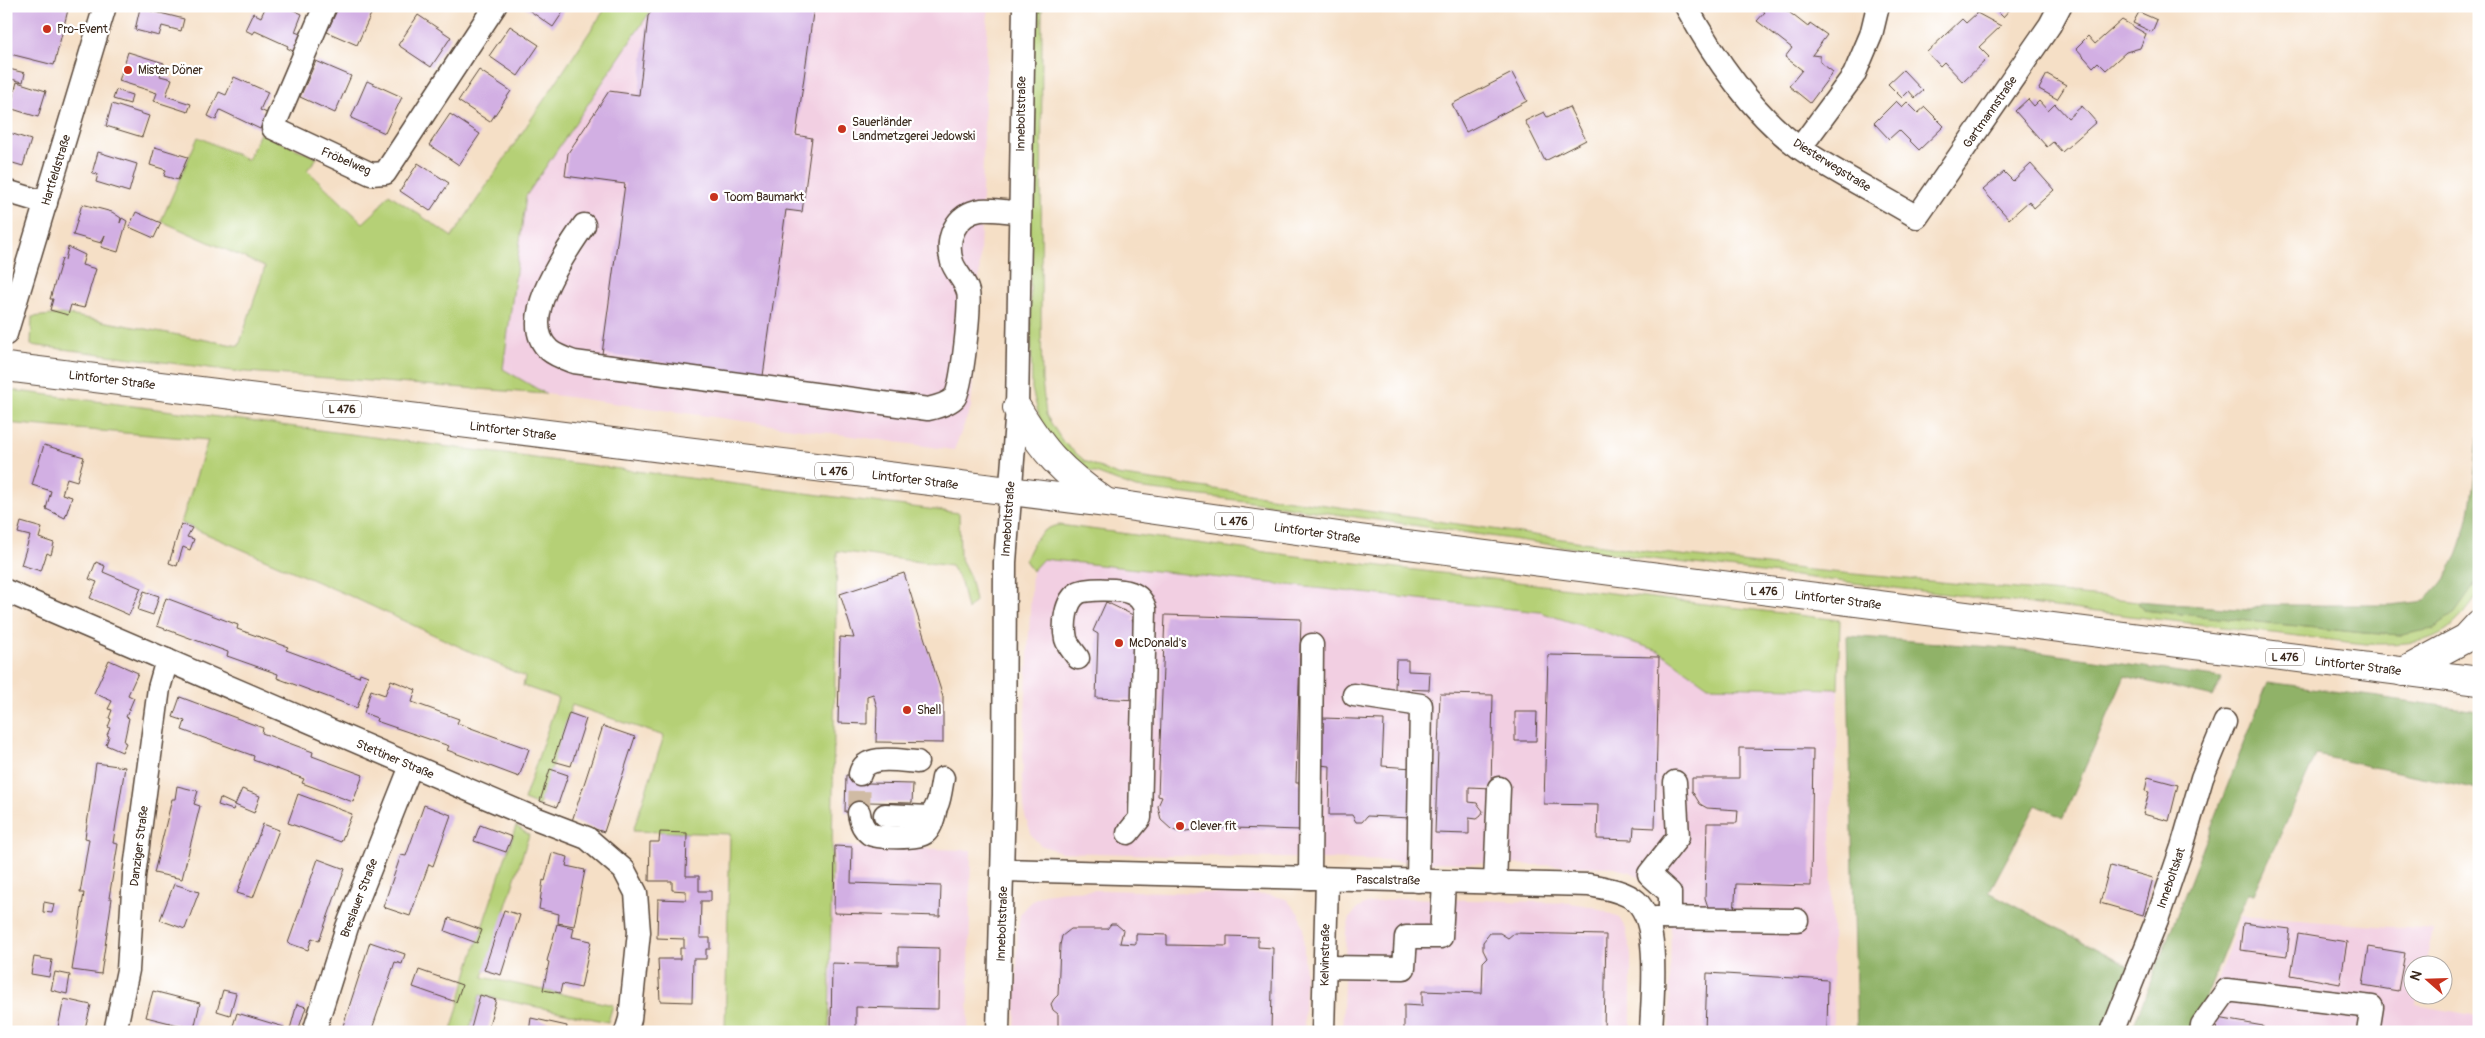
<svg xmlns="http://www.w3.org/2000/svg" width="2485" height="1038" viewBox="0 0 2485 1038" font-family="Pangolin,sans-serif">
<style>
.built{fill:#f2cfe2}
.green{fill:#b5d076;stroke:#787d4a}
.forest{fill:#90b267;stroke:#666e42}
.building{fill:#d2afe3}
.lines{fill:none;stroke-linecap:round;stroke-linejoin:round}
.minor-tunnel{stroke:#d0bba4;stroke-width:22;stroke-dasharray:22 11;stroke-linecap:butt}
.minor-casing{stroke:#574537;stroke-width:25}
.major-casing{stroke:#574537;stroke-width:30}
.highway-casing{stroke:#574537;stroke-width:30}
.minor{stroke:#fff;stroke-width:22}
.major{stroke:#fff;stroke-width:28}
.highway{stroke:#fff;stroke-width:28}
.poi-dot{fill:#c8321e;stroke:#fff;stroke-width:2}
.labels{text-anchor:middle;stroke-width:4.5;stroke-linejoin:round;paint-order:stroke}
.shield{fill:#fff;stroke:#766a62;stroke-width:1}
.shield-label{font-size:11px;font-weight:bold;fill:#3b2a1e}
.poi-label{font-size:12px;fill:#3b2a1e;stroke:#fff;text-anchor:start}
.street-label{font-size:12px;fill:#3b2a1e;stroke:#fff}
</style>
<rect width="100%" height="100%" fill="#fff"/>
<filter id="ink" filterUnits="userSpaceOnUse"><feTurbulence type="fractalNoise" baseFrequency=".02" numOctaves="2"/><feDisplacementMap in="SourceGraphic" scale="10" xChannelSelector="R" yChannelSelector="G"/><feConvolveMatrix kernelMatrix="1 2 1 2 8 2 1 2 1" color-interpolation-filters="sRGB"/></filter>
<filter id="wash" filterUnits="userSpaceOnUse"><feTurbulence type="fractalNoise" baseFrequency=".0096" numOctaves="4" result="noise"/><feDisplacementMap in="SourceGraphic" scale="20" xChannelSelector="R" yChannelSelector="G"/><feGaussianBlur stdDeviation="1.12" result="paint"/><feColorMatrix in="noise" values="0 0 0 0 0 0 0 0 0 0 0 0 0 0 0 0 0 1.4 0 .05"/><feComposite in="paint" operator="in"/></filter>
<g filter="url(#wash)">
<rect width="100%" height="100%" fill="#f5dfc6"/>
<!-- built -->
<g class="built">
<polygon points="654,6 988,6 979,285 971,407 954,450 546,394 503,369 526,196"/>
<polygon points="1042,559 1540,612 1659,651 1708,686 1838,689 1837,749 1831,807 1833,1032 1669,1032 1671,928 1660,897 1648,883 1631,872 1609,867 1061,852 1040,845 1032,836 1025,816 1022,778 1032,571"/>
<polygon points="833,846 971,850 968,1032 829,1032"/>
<polygon points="1102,890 1269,895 1286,899 1299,914 1303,928 1305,976 1304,1032 1015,1032 1018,928 1020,914 1034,899 1044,894 1067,891"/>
<polygon points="1400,898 1571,903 1594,907 1619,918 1626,929 1631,955 1631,1032 1342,1032 1346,932 1350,918 1357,909 1366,904"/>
<polygon points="2241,916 2433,930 2425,965 2412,966 2412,996 2418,996 2416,1005 2479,1016 2479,1032 2197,1032"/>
</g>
<!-- green -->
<g class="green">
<polygon points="607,6 654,6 526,196 503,369 546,394 233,371 31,345 32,317 63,314 239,346 265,267 161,221 198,137 248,160 260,133 317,158 307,170 363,223 375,212 389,194 452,237"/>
<path d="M1033 6H1042L1041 327 1042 381 1046 415 1063 442 1085 461 1117 475 1645 551 1810 570 2103 597 2137 601 2143 610 2364 633 2402 635 2476 586 2479 579V593C2446 645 2420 644 2365 644L1644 558 1244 501 1136 488 1082 468 1043 431 1032 389 1029 212Z"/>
<polygon points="10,390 959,513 960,557 970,577 975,601 967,610 961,582 951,566 837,551 829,1032 741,1032 725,1029 730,834 633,831 664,736 572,705 539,806 524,800 558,698 523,686 525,677 350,596 181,523 208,440 6,423 6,404"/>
<path d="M1059 525 1296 556 1840 620 1838 689 1708 686 1659 651 1540 612 1043 559 1032 571 1025 560C1032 543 1040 528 1059 525Z"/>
<polygon points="516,826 529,835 483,977 613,1005 608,1022 480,995 469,1032 451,1032 469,966"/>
</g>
<!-- forest -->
<g class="forest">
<path d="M2479 429V579L2455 613 2432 629 2402 635 2364 633 2143 610 2137 601 2250 610 2263 605H2390L2425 601C2431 594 2440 586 2445 578 2472 537 2474 476 2479 429Z"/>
<polygon points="1847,636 2016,649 2222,678 2213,697 2125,676 2063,818 2036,805 1989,892 2129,966 2103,1032 1857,1032"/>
<polygon points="2268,682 2479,711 2479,789 2316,755 2254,894 2247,894 2192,1032 2131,1032"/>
</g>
<g id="blocks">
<!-- building -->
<g class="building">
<polygon points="6,6 69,6 54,65 6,53"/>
<polygon points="266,6 285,6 302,14 295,32 303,35 295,52 287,48 288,46 255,31 253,34 245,30 253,13 261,17"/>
<polygon points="339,6 354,6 371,14 357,45 327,32"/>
<polygon points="523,6 567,6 553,27"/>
<polygon points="655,6 814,6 796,135 812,138 802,212 786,210 763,376 602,354 625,184 565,176 568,153 609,91 639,95 648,16"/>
<polygon points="1757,6 1787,6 1785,9 1808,27 1810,23 1827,35 1812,55 1820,56 1820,62 1833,72 1810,103 1789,86 1802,70 1785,57 1792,48 1757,21 1765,12"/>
<polygon points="1995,6 2013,6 2003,17 1994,8"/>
<polygon points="140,8 184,19 181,31 162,26 159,36 135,30"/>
<polygon points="2139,12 2157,20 2152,32 2133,23"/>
<polygon points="1977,13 2001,26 1979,47 1989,57 1963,82 1944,62 1940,66 1927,52 1962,19 1966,23"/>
<polygon points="418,15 451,37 431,67 398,45"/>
<polygon points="2122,20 2146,34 2140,48 2126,52 2106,70 2098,62 2093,67 2076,48 2088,36 2095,44"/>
<polygon points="510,26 539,45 518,76 489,56"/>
<polygon points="128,52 164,63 160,76 172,79 166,96 191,104 188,112 154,101 157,93 119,81"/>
<polygon points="316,61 351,76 335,113 300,97"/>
<polygon points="9,69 25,73 23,82 7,78"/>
<polygon points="479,70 511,91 490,122 458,101"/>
<polygon points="1903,70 1923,91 1915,98 1909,91 1902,98 1888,84"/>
<polygon points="1512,73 1527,101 1466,132 1452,104"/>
<polygon points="2047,74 2066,85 2057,99 2039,89"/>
<polygon points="234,77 268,92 260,110 267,113 260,129 220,110 216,120 208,116 219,92 226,95"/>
<polygon points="367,81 402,97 385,133 351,118"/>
<polygon points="17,82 46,91 38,117 6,107 6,98 12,100"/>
<polygon points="116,90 132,95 130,104 113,99"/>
<polygon points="2028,99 2034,106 2039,101 2048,111 2055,104 2068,118 2082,106 2096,122 2062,152 2053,142 2047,147 2015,111"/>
<polygon points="1896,101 1902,107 1907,102 1918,113 1925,107 1944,126 1919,150 1899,130 1889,139 1874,123"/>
<polygon points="112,104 149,116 142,137 106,126"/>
<polygon points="1569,107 1586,140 1545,161 1525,121 1544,112 1547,117"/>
<polygon points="450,114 480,134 459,165 429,145"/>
<polygon points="6,118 11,119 7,132 31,140 23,166 6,161"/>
<polygon points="155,147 188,157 178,180 164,176 166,170 150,165"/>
<polygon points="98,152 137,164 129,192 96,182 98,174 92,173"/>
<polygon points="418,163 449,183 430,211 400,191"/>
<polygon points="2031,164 2054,190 2034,208 2029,201 2009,219 1983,190 2004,172 2013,181"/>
<polygon points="82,204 112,212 121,218 120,223 122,218 127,221 118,252 101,247 105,235 101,243 73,235"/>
<polygon points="136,212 161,223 154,238 129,227"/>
<polygon points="68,247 85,255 82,265 96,269 84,308 71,305 68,315 50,310 53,299 50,299 62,259 65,260"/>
<polygon points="44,445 84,457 77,481 67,478 62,494 72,497 65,518 46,509 51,491 32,485"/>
<polygon points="21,522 42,528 39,538 54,543 51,555 47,553 41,571 21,565 30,536 18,533"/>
<polygon points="181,524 192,528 187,537 194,539 190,550 183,547 177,566 169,563"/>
<polygon points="96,562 105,566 103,572 141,588 129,615 90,598 97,582 89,579"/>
<polygon points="904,573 943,697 943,743 876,742 877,707 873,694 867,696 867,724 838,723 840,637 854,638 840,594"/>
<polygon points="144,591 159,596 153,615 138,610"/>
<polygon points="166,598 238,625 237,629 288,647 286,650 359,677 360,673 368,676 357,708 277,678 278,674 227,656 228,652 157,626"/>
<polygon points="1106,602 1135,616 1132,621 1141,621 1138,700 1096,698 1098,634 1093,631"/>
<polygon points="1165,615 1301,619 1296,783 1303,783 1301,830 1198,827 1193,830 1179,832 1171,829 1161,820 1158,806 1162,797 1158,796"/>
<polygon points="1548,655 1659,657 1655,828 1634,827 1633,840 1597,839 1598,805 1544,804"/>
<polygon points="109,660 138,673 128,695 134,698 126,717 129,718 124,742 126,743 122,752 106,745 109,736 107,735 110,728 108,727 111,719 109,718 112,710 108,709 112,701 94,693"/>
<polygon points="1396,660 1408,660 1408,671 1430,672 1429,690 1395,689"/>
<polygon points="391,680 416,690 412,702 459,719 457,723 529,749 519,777 447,750 449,746 376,721 377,718 364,713 371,690 385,695"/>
<polygon points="1440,694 1493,695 1491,788 1469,787 1469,802 1477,803 1483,811 1481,816 1477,819 1469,818 1469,834 1435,833"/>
<polygon points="180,697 263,728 262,733 313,752 312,756 363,775 353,802 302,783 304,779 253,760 254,756 182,730 185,721 173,717"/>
<polygon points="1515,712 1537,712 1536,741 1515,741"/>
<polygon points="569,713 586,719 571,766 553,761"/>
<polygon points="1322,718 1384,720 1382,766 1413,768 1411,818 1367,816 1362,822 1356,822 1352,815 1329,815 1330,766 1320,765"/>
<polygon points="603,726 635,737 604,832 572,821"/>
<polygon points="1739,748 1813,749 1811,886 1736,884 1734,915 1717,914 1708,907 1705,898 1707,823 1737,823 1738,810 1707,808 1700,804 1692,791 1692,778 1739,778"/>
<polygon points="96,763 125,767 113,843 118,844 109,898 112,898 101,974 72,970 84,893 80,893 89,839 85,838"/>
<polygon points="550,769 568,775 557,807 540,801"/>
<polygon points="846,775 868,776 868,783 913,784 912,803 868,802 868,812 845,812"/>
<polygon points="2148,777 2178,785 2169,821 2143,814 2149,792 2145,791"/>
<polygon points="177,786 198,791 194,804 200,806 182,879 154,873 172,799 175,799"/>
<polygon points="242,789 260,796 254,813 235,805"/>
<polygon points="298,794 352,814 341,842 288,823"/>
<polygon points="220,798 235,805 233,810 218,805"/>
<polygon points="424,805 451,815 433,866 429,864 410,916 383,907 401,855 406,856"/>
<polygon points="263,824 279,830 253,898 237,893"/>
<polygon points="480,825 512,837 506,852 474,841"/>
<polygon points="660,832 687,833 686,876 699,876 699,891 711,891 711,901 701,901 700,938 710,938 710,949 706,949 706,959 693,959 692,1002 660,1001 658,959 680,959 680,948 684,948 684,939 657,938 658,899 686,900 686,891 672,890 672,881 649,881 650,842 659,842"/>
<polygon points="835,846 852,847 851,883 941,886 940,916 834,913"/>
<polygon points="552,853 568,857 566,866 585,870 574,926 558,923 559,914 539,909 543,880 545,881"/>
<polygon points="318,859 345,869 319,941 312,938 308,950 288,943"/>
<polygon points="2110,866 2153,878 2143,915 2100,903"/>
<polygon points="174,884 199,892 185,929 160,920"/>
<polygon points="44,902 54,904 52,913 43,912"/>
<polygon points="504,910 520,915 501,975 484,970"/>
<polygon points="449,918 482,930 477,943 445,931"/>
<polygon points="2243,923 2290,929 2287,956 2240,950"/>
<polygon points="557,924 574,928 572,937 591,941 581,988 562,984 560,993 543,990 549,962 547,961"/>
<polygon points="1116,924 1123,930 1120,943 1136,944 1136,934 1167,935 1167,945 1227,946 1227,936 1258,937 1258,947 1273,948 1271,1032 1058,1032 1058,1014 1053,1010 1051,1004 1054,999 1058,995 1060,945 1062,936 1071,929 1107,929 1111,924"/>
<polygon points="1490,933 1500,933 1508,938 1514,933 1606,935 1604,1032 1404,1032 1404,1005 1422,1006 1422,991 1482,993 1483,962 1487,958 1483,950 1483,942"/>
<polygon points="2298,934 2347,942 2340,984 2291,975"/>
<polygon points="370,942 405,954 402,964 395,962 371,1032 341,1032"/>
<polygon points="898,947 939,948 938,1009 856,1007 856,1032 831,1032 832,963 898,965"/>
<polygon points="2369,947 2405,953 2398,991 2363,985"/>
<polygon points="34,957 52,960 49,977 31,974"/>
<polygon points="419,970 462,985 456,1002 413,987"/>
<polygon points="55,972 70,975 67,994 51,990"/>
<polygon points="1707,973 1828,980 1827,1032 1705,1031"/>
<polygon points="223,990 236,993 230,1015 217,1011"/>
<polygon points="153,991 200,1003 194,1029 146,1017"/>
<polygon points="480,995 496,1000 487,1032 470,1032"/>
<polygon points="64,999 91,1005 84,1032 57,1032"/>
<polygon points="297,1004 306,1007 298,1031 290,1029"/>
<polygon points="237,1013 284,1027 283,1032 231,1032"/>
<polygon points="531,1018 567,1026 566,1032 529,1032"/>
<polygon points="2218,1018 2263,1026 2262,1032 2216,1032"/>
</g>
</g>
</g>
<g filter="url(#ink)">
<use href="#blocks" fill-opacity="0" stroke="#574537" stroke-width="1"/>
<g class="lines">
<!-- minor-tunnel -->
<polyline class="minor-tunnel" points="859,813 860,774"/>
<!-- minor casing -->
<g class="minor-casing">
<g id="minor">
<polyline points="325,6 273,128 371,174 385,173 495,6"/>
<path d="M1686 6C1713 56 1754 116 1801 149 1838 174 1879 194 1917 217L2050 25 2060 6"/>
<polyline points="1800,148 1854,75 1871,35 1878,6"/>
<polyline points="6,191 46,203"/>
<path d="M584 225C566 252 516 320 549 350 556 356 566 359 574 362L928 409C937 407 949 404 955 397 962 389 971 303 968 292 965 280 955 272 952 262 945 239 955 214 981 210 993 209 1007 212 1019 212"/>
<polyline points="6,334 105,6"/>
<polyline points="6,591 527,815 587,838 624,870 636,893 639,932 630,1019 626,1032"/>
<path d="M1078 658C1074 652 1068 646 1066 639 1063 625 1065 601 1078 593 1086 588 1122 589 1131 593 1139 596 1143 602 1145 609L1140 818 1128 833"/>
<polyline points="1354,695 1421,705 1418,881"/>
<path d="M860 774C865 753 900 761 917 762"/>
<path d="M859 813C860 821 863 829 870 834 877 838 918 839 925 833 931 828 933 819 935 812"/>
<path d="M885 815 929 817C940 807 940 792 943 778"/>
<path d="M1003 870 1589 885C1604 888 1625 891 1636 901 1661 923 1652 1000 1651 1032"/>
<polyline points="1310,878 1312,645"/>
<polyline points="1495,883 1499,788"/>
<polyline points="1656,918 1797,920"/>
<polyline points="1670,918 1670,893 1649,874 1678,837 1675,782"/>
<polyline points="1325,967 1404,968 1406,937 1441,937 1444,882"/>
<polyline points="115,1032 128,970 134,876 159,688 167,660"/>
<polyline points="314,1032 347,927 411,766"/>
<polyline points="998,1032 1004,795 1005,562 1017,408 1024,6"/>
<polyline points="1323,1032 1327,879"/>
<polyline points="2112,1032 2158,917 2182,847 2202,778 2225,722"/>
<polyline points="2201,1032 2202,1025 2227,990 2372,1007 2368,1032"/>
</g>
</g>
<!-- major casing -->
<g class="major-casing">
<g id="major">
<polyline points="6,367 1107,503 1360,539 2479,681"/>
<path d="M1017 408C1044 452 1061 471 1104 501"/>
</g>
</g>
<!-- highway casing -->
<g class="highway-casing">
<polyline id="highway" points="2403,672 2466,638 2479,624"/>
</g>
<!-- minor -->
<use href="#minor" class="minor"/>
<!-- major -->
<use href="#major" class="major"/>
<!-- highway -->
<use href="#highway" class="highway"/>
</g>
</g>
<!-- markers -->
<g class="poi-dot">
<circle cx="47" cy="29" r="5"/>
<circle cx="128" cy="70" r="5"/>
<circle cx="842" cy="129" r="5"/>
<circle cx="714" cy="197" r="5"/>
<circle cx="1119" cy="643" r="5"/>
<circle cx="907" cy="710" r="5"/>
<circle cx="1180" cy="826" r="5"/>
</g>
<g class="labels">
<!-- shield labels -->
<g class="shield">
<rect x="323" y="400.5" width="38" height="17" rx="4"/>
<rect x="815" y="462.5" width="38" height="17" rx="4"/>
<rect x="1215" y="512.5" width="38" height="17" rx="4"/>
<rect x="1745" y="582.5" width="38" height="17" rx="4"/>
<rect x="2266" y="648.5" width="38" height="17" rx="4"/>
</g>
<g class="shield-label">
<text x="342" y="413">L 476</text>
<text x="834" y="475">L 476</text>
<text x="1234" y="525">L 476</text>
<text x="1764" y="595">L 476</text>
<text x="2285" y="661">L 476</text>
</g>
<!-- poi labels -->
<g class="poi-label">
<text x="57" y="33">Pro-Event</text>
<text x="138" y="74">Mister Döner</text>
<text x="852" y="126">Sauerländer<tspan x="852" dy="14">Landmetzgerei Jedowski</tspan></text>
<text x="724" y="201">Toom Baumarkt</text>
<text x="1129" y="647">McDonald's</text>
<text x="917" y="714">Shell</text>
<text x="1190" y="830">Clever fit</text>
</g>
<!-- street labels -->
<g class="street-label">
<text transform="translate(1990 112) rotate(-55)" y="4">Gartmannstraße</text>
<text transform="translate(1021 114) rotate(-89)" y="4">Inneboltstraße</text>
<text transform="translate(346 161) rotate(23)" y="4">Fröbelweg</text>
<text transform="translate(1832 165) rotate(32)" y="4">Diesterwegstraße</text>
<text transform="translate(56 170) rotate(-73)" y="4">Hartfeldstraße</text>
<text transform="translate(112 380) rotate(7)" y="4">Lintforter Straße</text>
<text transform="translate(513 431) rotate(7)" y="4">Lintforter Straße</text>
<text transform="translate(915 480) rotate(7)" y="4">Lintforter Straße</text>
<text transform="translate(1008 519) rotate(-86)" y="4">Inneboltstraße</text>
<text transform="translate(1317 533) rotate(8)" y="4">Lintforter Straße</text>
<text transform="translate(1838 600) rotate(7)" y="4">Lintforter Straße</text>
<text transform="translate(2358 666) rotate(7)" y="4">Lintforter Straße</text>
<text transform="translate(395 759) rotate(23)" y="4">Stettiner Straße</text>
<text transform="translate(139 846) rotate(-83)" y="4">Danziger Straße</text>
<text transform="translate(2171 878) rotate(-71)" y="4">Inneboltskat</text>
<text transform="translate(1388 880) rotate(1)" y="4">Pascalstraße</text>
<text transform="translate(359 898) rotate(-69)" y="4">Breslauer Straße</text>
<text transform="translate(1002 924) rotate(-88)" y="4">Inneboltstraße</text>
<text transform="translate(1325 955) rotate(-89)" y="4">Kelvinstraße</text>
</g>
</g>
<!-- margin -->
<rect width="2485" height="1038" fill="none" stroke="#fff" stroke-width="25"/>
<!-- north arrow -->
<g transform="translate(2428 980) rotate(290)"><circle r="24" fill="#ffffff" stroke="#b1aaa5"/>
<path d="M0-4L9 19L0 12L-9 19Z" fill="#c8321e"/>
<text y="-8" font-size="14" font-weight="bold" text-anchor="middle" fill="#3b2a1e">N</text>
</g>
</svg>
